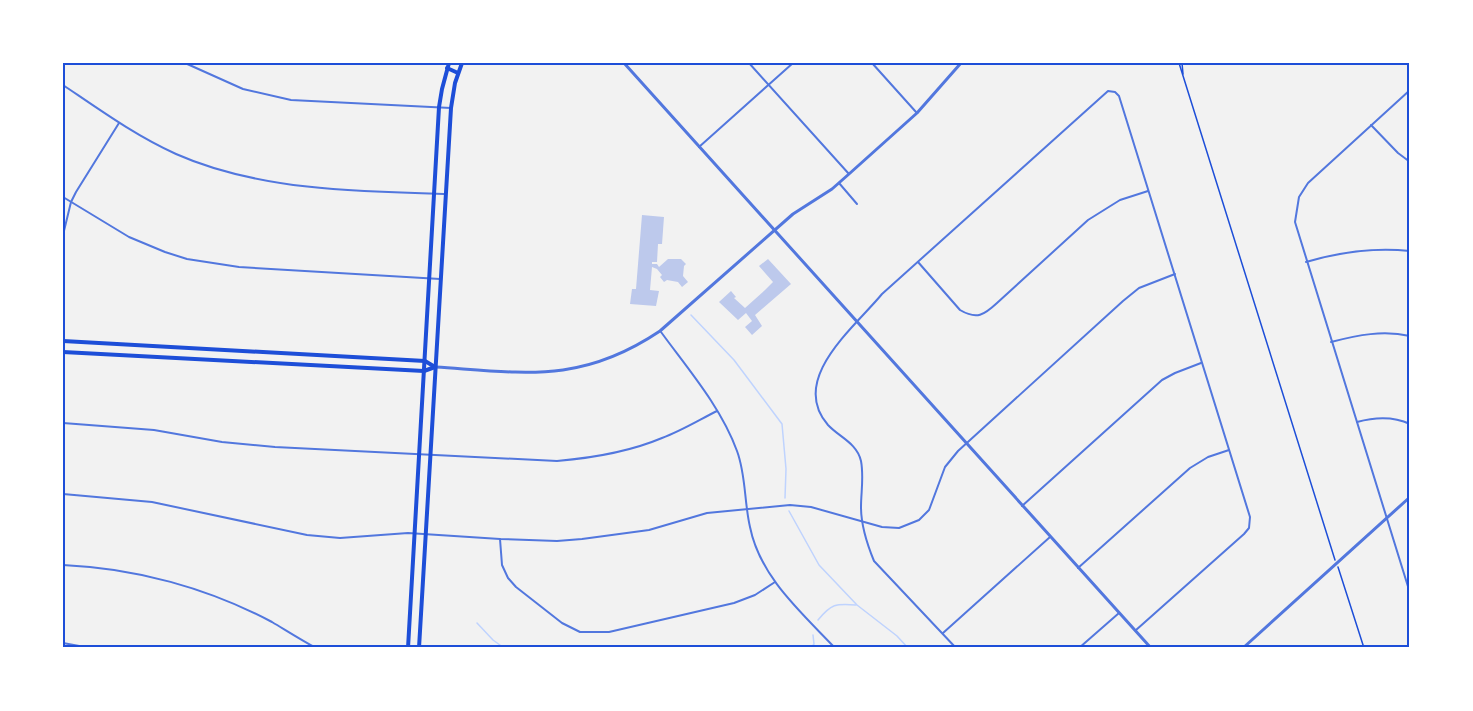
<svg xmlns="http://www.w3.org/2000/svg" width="1473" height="711" font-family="'Archivo Narrow',sans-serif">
<rect width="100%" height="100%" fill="#f2f2f2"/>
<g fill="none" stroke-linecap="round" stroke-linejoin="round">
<g stroke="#bfd3fe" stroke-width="1.5">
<path d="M691,315L734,360L782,424L786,469L785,498"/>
<path d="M789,511L819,565L857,605L897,636L908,648"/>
<path d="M818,620C831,604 836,603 856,605"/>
<path d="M477,623L493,640L504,648"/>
<path d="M811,648L814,644L813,635"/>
</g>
</g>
<g fill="#bdc9ec">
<path d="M642,215L664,217L662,244H658L657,262H652V264H657L659,267L668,259H681L686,264L684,266L683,276L688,282L682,287L678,282L667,280L664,282L660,277L662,275L657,269L652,267L650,290L659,291L656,306L630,304L632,289H636Z"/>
<path d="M768,259L791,284L755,315L762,326L752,335L745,327L752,321L746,313L738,320L719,302L731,291L736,297L734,298L745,308L765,290L773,282L759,266Z"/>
</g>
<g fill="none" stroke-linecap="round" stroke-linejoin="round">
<g stroke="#1d4ed8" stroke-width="1.5">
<path d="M1179,63L1335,560"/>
<path d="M1182,63L1183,74"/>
<path d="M1338,567L1364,648"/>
</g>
<g stroke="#5277de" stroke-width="2">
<path d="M185,63L243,89L291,100L451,108"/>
<path d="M749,63L849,174"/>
<path d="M872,63L916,112"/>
<path d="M63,85C100,110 136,136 176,154C257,190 358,192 446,194"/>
<path d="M1410,90L1308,183L1299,197L1295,222L1410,593"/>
<path d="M1371,125L1398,153L1410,162"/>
<path d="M699,147L793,63"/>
<path d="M839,183L857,204"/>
<path d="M63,197L129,237L165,252L187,259L239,267L440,279"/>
<path d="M63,235L71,202L76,192L119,123"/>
<path d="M918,262L960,310C977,320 984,315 997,303L1088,220L1120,200L1148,191"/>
<path d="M1306,262C1340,252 1374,247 1410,251"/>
<path d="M661,332C688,369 721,407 737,451C746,475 744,501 750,527C760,577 801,612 835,648"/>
<path d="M1331,342C1358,335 1383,330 1410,336"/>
<path d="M1357,422C1375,417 1393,416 1410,424"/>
<path d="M63,423L154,430L222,442L275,447L557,461C592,458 629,452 662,438C681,431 699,420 717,411"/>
<path d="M63,494L152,502L307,535L340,538L408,533L500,539L557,541L582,539L649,530L707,513L790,505L811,507L882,527L899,528L919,520L929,510L945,467L958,451L1123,301L1139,288L1175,274"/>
<path d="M1022,506L1162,380L1175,373L1201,363"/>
<path d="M500,539L502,565L508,578L516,587L562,623L580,632H609L734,603L755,595L775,582"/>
<path d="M63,565C135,568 208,588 272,622C287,631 301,640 316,648"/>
<path d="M1078,568L1190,468L1208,457L1229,450"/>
<path d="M943,633L1050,537"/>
<path d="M63,643L90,648"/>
<path d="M956,648L874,561C867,544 861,526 861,507C861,492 864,477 861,461C857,443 839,437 828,425C788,379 855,327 882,294L1108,91L1115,92L1119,96L1250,517L1249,528L1244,534L1136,630"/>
<path d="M1079,648L1119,613"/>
</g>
<g stroke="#5277de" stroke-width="3">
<path d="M624,63L1151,648"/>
<path d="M436,367C526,373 581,384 660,331L793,214L832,189L849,174L917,113L961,63"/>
<path d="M1243,648L1410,497"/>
</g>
<g stroke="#1d4ed8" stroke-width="4">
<path d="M447,68L458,73"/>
<path d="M63,341L425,361L435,367"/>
<path d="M63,352L424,371L435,367"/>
<path d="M408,648L439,107L442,89L449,63"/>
<path d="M419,648L451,108L455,83L462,63"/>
</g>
</g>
<rect width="1473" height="711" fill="none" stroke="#ffffff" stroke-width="129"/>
<rect x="64" y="64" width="1344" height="582" fill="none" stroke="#1d4ed8" stroke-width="2"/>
</svg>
